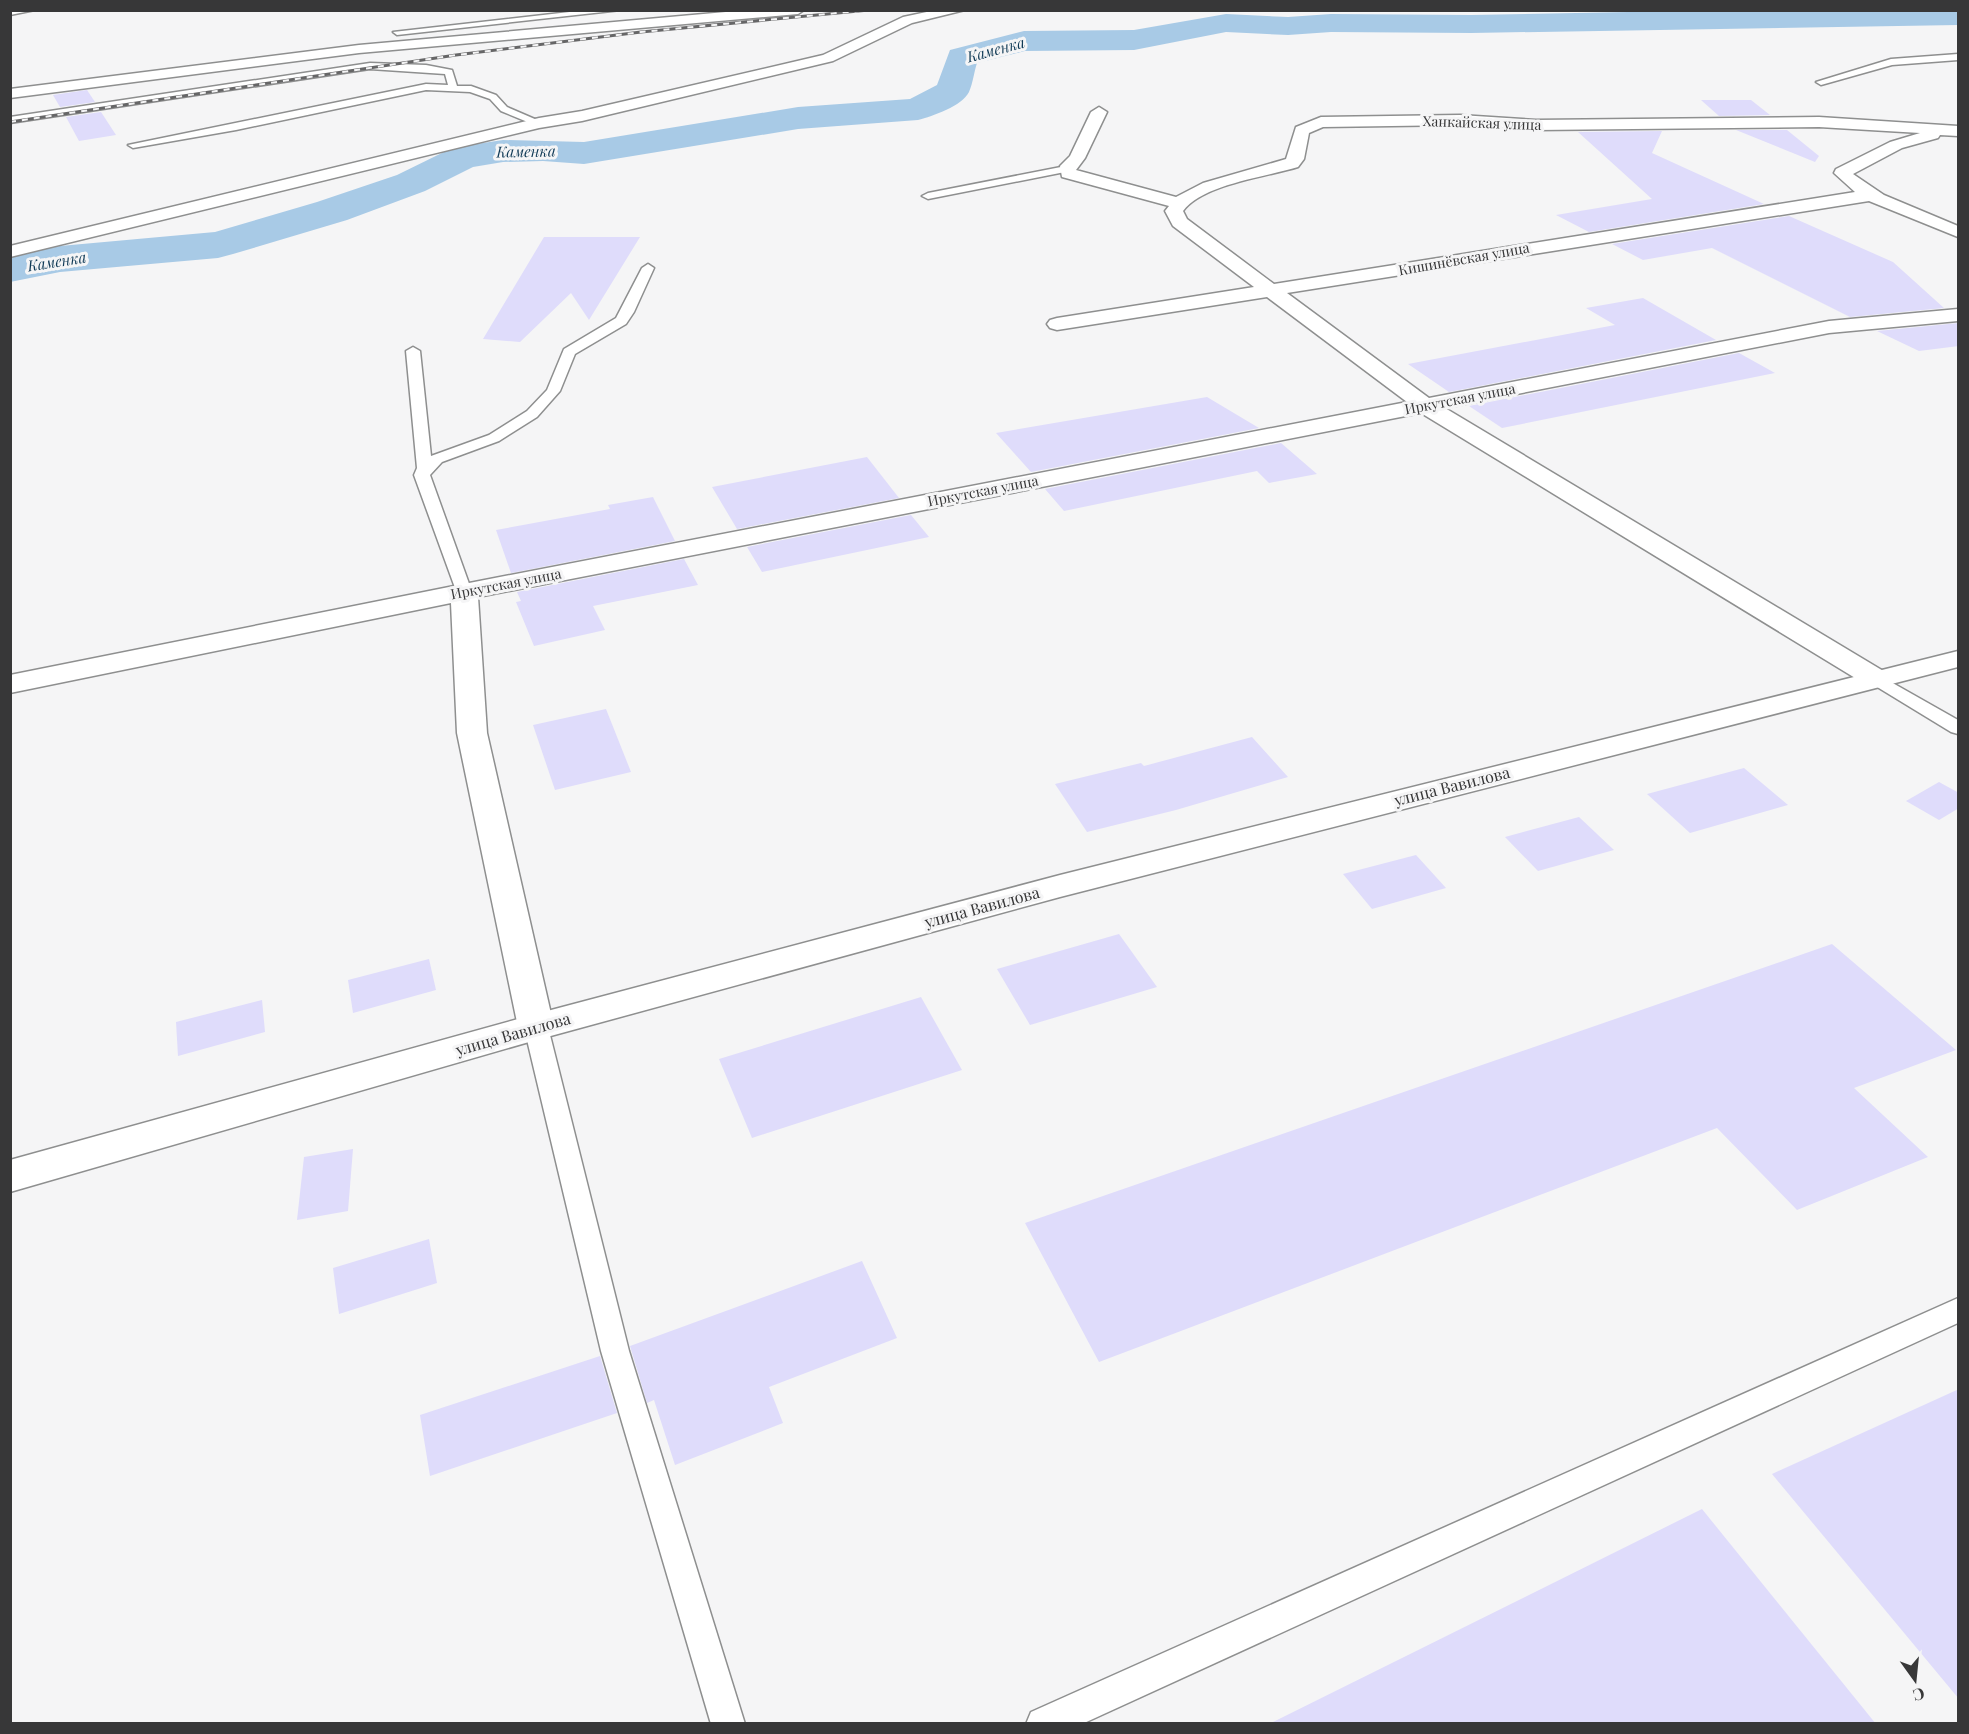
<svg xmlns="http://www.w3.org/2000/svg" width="1969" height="1734" font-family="'Playfair Display',serif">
<rect width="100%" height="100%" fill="#f5f5f6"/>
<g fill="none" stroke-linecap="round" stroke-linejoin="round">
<path fill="#a8cae6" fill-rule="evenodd" d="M1732,10H1958V25L1471,33L1331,32L1288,35L1226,32L1134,50L1025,51L977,63C974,72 973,83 969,92C962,106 933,116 918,120L798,129L584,164L543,161L503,162L473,167L425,191L347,220L233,254L218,258L60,272L10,282V256L60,246L215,232L317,202L397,175L450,149L463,146L503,140L584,142L798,107L910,99L937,85L950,50L1024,31L1134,30L1226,14L1288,17L1331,14L1471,15Z"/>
</g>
<g fill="#dfdcfb">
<path d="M87,90L95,102L60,107L53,95Z"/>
<path d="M1701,100H1751L1770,115L1719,116Z"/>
<path d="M101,112L116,135L79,141L66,117Z"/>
<path d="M1736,130H1787L1819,156L1815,162Z"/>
<path d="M1662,131L1652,153L1764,204L1589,232L1556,215L1652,199L1578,132Z"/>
<path d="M1789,216L1893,262L1944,308L1850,317L1712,248L1643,260L1612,244Z"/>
<path d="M544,237H640L589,320L571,293L520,342L483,339Z"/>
<path d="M1643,298L1716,340L1449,392L1408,364L1615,325L1586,308Z"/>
<path d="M1959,323V346L1919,351L1877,331Z"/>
<path d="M1739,353L1775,373L1502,428L1469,406Z"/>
<path d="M1207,397L1259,428L1031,472L996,433Z"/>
<path d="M1281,443L1317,474L1269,483L1257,471L1064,511L1045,489Z"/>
<path d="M867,457L899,498L737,529L712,487Z"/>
<path d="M653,497L675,541L511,573L496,530L610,509L608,505Z"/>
<path d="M911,515L929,537L762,572L747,547Z"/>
<path d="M684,559L698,585L593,606L605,630L534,646L516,602L521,601L517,592Z"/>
<path d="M606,709L631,772L555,790L533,725Z"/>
<path d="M1252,737L1288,777L1176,810L1087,832L1055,784L1141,763L1144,766Z"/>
<path d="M1744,768L1788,805L1690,833L1647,794Z"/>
<path d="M1939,782L1959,793V808L1939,820L1906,801Z"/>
<path d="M1579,817L1614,850L1538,871L1505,837Z"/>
<path d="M1416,855L1446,888L1372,909L1343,874Z"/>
<path d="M1119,934L1157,987L1030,1025L997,969Z"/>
<path d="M1832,944L1956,1050L1854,1088L1928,1157L1797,1210L1717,1128L1099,1362L1025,1223Z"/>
<path d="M429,959L436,990L353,1013L348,980Z"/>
<path d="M921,997L962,1070L752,1138L719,1059Z"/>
<path d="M262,1000L265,1032L178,1056L176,1022Z"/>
<path d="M353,1149L348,1211L297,1220L304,1157Z"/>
<path d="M429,1239L437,1283L339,1314L333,1268Z"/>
<path d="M862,1261L897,1338L769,1387L783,1423L675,1465L654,1400L647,1403L630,1346Z"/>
<path d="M600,1356L617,1413L430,1476L420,1415Z"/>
<path d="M1959,1389V1699L1772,1474Z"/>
<path d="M1702,1509L1876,1724H1269Z"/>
</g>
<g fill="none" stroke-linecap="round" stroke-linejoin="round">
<defs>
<g id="service">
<path d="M10,10H35L10,15Z"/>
<path d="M587,10H621L397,35L393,32Z"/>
<path d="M1958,54V60L1892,65L1821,85L1816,82L1891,59Z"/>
<path d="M370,63L426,65L452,70L457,86H471L496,95L507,107L544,123L535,125L501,111L490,99L470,92L426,90L236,130L133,148L128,145L426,84L448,85L445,74L370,69L10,123V117Z"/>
<path d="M1066,166L1070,167V171L928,199L922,196L928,193Z"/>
<path d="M648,264L654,268L634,312L626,324L575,354L560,391L537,417L499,441L442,462L430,475L472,592L464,597L458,596L414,475L417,468L406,351L413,347L420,351L431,456L489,435L527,411L547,390L564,349L616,318L642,268Z"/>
<path d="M1875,673L1958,720V734L1951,732L1869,682L1866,678L1869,674Z"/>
<path d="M536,1018L544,1021L548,1027L629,1351L745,1724H711L601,1351L524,1027L528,1021Z"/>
<path d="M1958,1298V1323L1082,1724H1026L1031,1712Z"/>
</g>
<g id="minor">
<path d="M748,10H804L798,14L359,53L10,98V89L359,45Z"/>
<path d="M936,10H965L912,23L833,61L582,121L539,128L10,257V246L539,118L582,111L823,55L903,17Z"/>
<path d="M1099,107L1107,112L1085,158L1076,170L1176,197L1203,183L1286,159L1296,127L1321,117L1460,115L1536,120L1819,117L1958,126V136L1940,135L1938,138L1902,148L1853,174L1884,195L1958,226V237L1869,201L1287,293L1429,398L1829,321L1958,309V321L1829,333L1445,408L1885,672L1889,678L1885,684L1875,687L1865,684L1421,413L478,597L487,733L554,1027L549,1036L536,1040L523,1036L518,1027L457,733L451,603L10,693V675L464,584L1407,402L1267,297L1057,330L1050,328L1047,324L1050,320L1057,318L1254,287L1173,226L1165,211L1169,206L1062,177L1060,166L1070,156L1091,112ZM1460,125L1536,130L1819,127L1920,133L1890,142L1836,169L1834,173L1855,192L1274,284L1187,219L1183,211C1203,184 1266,177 1298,167L1304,159L1309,133L1323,127Z"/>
</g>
<path id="tertiary" d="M1958,651V667L1060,897L536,1040L10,1192V1160L536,1014L1060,875Z"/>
</defs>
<use href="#service" stroke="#8e8f8f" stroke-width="3"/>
<use href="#minor" stroke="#8e8f8f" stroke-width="3"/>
<use href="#tertiary" stroke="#8e8f8f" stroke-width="3"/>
<use href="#service" fill="#fff" fill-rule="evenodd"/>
<use href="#minor" fill="#fff" fill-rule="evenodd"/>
<use href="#tertiary" fill="#fff" fill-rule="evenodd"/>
<defs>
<path id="rail" d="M10,122L456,55L641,32L869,10"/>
</defs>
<use href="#rail" stroke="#666667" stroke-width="3"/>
<use href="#rail" stroke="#f5f5f6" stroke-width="2" stroke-dasharray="6" stroke-linecap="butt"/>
</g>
<g text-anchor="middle" stroke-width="6" stroke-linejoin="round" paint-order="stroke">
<g font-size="14" fill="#373738" stroke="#f5f5f6">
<text transform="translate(1482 123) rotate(2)" y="5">Ханкайская улица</text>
<text transform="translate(1464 259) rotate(-10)" y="5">Кишинёвская улица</text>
<text transform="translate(1460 399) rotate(-11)" y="5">Иркутская улица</text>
<text transform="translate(983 491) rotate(-11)" y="5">Иркутская улица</text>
<text transform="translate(506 584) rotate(-11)" y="5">Иркутская улица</text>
</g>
<g font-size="15" font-style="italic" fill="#0f3955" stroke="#f5f5f6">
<text transform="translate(996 50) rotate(-15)" y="5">Каменка</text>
<text transform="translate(526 152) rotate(-1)" y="5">Каменка</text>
<text transform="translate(57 262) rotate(-9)" y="5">Каменка</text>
</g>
<g font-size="16" fill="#373738" stroke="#f5f5f6">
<text transform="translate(1452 786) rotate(-14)" y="6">улица Вавилова</text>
<text transform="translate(982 907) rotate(-15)" y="6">улица Вавилова</text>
<text transform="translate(513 1034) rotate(-16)" y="6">улица Вавилова</text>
</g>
</g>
<rect width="1969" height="1734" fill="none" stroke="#373738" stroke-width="24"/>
<g transform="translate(1915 1680) rotate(165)" stroke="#f5f5f6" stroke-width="4.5" paint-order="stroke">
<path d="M0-4.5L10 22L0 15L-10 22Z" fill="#373738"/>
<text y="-9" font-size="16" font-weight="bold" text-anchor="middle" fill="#373738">С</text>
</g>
</svg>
